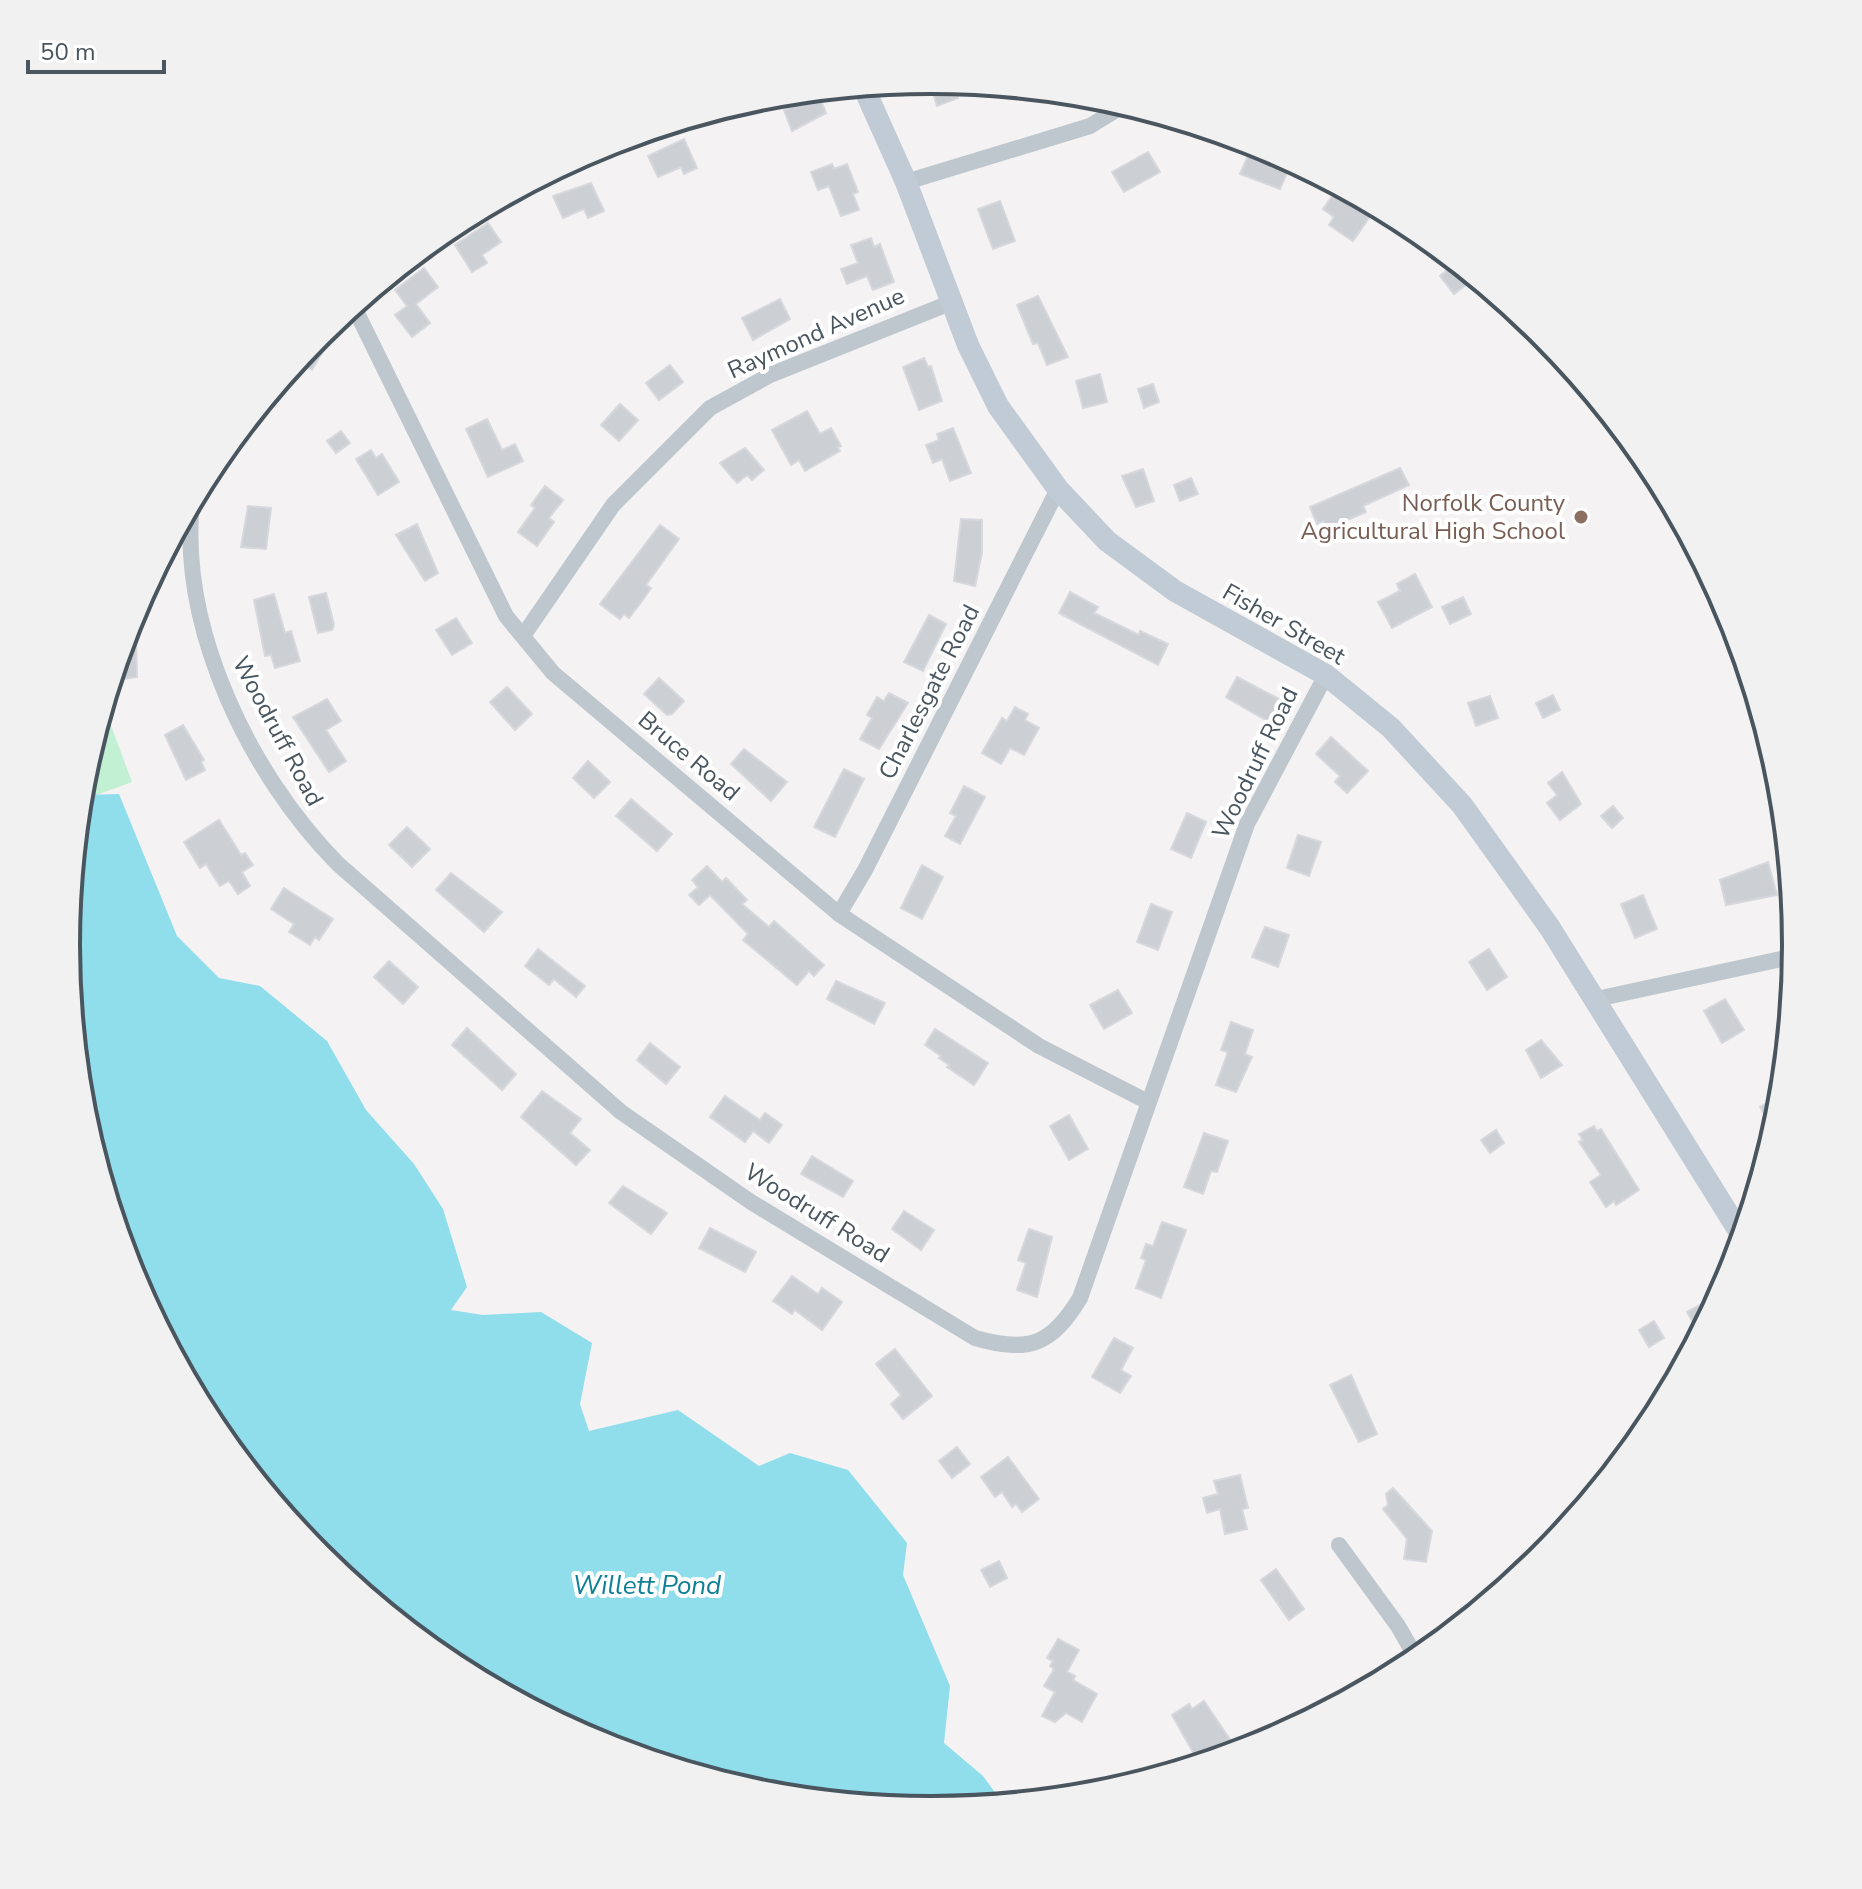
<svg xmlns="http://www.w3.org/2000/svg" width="1862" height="1889" font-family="'Nunito Sans',sans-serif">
<rect width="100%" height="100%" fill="#f4f2f2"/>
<path fill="#c2f0d2" d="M104,707L132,782L91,797L81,790Z"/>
<path fill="#90ddec" d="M119,794L177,936L219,978L260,986L327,1041L366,1110L414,1164L443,1209L467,1287L451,1310L483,1315L541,1312L592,1343L580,1404L589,1431L678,1410L759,1466L790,1453L848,1470L907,1543L903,1575L950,1686L944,1743L983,1776L1002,1802L931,1809L762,1793L600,1743L450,1663L319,1556L212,1425L132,1275L83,1113L66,944L81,795Z"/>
<g fill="#cccfd4" stroke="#d6d8dd" stroke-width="2">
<path d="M929,80L952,82L958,98L937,106Z"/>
<path d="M812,91H817L826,113L792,131L784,110L799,104L794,93Z"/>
<path d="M684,139L697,168L684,174L681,167L658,177L648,156Z"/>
<path d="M1250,151L1289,168L1280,189L1240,174Z"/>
<path d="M1148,152L1160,172L1124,192L1112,172Z"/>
<path d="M832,164L834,169L847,164L858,192L853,194L859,210L841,216L829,186L818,190L811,172Z"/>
<path d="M591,183L604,211L588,218L584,209L563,218L553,196Z"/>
<path d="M1336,191L1371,215L1353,241L1329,225L1334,217L1323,209Z"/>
<path d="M1000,201L1015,241L993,249L978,209Z"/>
<path d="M488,223L501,242L482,255L487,263L472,272L455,245Z"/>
<path d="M871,238L874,247L880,244L894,282L873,290L867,276L847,284L841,269L858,263L851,245Z"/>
<path d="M1457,262L1475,278L1454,294L1440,276Z"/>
<path d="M424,268L438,287L416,304L430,323L412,337L395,315L407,306L395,290Z"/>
<path d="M1038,296L1068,357L1047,365L1038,343L1033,344L1017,305Z"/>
<path d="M780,299L790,319L753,340L742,318Z"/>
<path d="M312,342L324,349L312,370L296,361Z"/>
<path d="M924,358L928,367L931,366L942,401L919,410L903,367Z"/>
<path d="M670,365L683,382L659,400L646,383Z"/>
<path d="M1100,374L1107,402L1083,408L1076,381Z"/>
<path d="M1153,384L1159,402L1144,408L1138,389Z"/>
<path d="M620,404L638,420L619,441L601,425Z"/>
<path d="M807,411L820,434L831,428L841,446L837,447L840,451L805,471L799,460L791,465L772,430Z"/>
<path d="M487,419L502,450L515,444L523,461L488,477L466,429Z"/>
<path d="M953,428L971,473L950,481L942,459L933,463L926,445L939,440L937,434Z"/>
<path d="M341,431L350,443L336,453L327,441Z"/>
<path d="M745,448L764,470L752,480L747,475L737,483L720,463Z"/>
<path d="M371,450L376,458L382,454L399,482L378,495L356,459Z"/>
<path d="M1400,468L1409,485L1363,506L1366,512L1327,529L1323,521L1317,524L1310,507Z"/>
<path d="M1143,469L1154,501L1136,507L1122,476Z"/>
<path d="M1191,478L1198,494L1180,501L1174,485Z"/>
<path d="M545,486L563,500L549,518L554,522L537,546L518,532L535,508L531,505Z"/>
<path d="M248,506L271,508L266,549L241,547Z"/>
<path d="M961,519L982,520V553L975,586L954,581Z"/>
<path d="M417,524L438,573L425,581L396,535Z"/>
<path d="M660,525L679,539L646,585L651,588L642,601L629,618L624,614L620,619L600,604Z"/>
<path d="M1415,574L1432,607L1392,628L1378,602L1400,591L1397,584Z"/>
<path d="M1070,592L1098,607L1094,613L1139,635L1140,631L1168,644L1158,665L1059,613Z"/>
<path d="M326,593L334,625L332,630L318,633L309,597Z"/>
<path d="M274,594L285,633L291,631L300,661L275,668L271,655L265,656L254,600Z"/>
<path d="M1463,597L1471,614L1450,624L1442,607Z"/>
<path d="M929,615L946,624L923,671L904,662Z"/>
<path d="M456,618L472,643L452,655L436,630Z"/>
<path d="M130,620L132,641L136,640L137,677L117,680L116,667Z"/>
<path d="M1237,677L1283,701L1271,723L1226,697Z"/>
<path d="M659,678L684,701L672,714L667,715L644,694Z"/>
<path d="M507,687L532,714L515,730L490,702Z"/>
<path d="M889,693L908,703L879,749L860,739L872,718L867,715L877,697L884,701Z"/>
<path d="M1553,695L1560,710L1543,718L1536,703Z"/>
<path d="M1490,696L1498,718L1476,726L1468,703Z"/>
<path d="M327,699L341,721L326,730L346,761L329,772L293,717Z"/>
<path d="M1015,707L1028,714L1025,720L1039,728L1024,755L1010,748L1001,764L982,753L1002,718L1007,721Z"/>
<path d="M183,725L204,760L201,762L205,770L186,780L165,735Z"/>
<path d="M1331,737L1368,771L1347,793L1335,782L1340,776L1316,754Z"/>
<path d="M744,749L787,782L771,801L731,764Z"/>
<path d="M588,761L610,782L594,798L573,778Z"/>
<path d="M844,769L864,779L835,837L814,827Z"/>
<path d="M1562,772L1581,804L1560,820L1547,803L1557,795L1548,783Z"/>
<path d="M964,786L985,797L960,844L945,836L956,816L950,813Z"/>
<path d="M631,799L672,834L657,851L616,816Z"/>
<path d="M1613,806L1623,818L1612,828L1601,816Z"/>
<path d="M1187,813L1206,822L1191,858L1171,849Z"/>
<path d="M219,820L241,855L245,853L253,865L242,872L250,886L238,894L229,881L220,886L206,864L200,868L184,842Z"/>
<path d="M407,827L430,849L412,867L389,845Z"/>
<path d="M1298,835L1321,842L1309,876L1287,868Z"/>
<path d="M1768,862L1777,895L1726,905L1720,880Z"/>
<path d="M922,865L943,877L922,919L901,908Z"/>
<path d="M707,866L722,882L726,878L747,900L742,904L769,927L774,921L824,965L814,976L809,971L797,985L743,940L748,934L710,895L699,905L689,895L698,887L692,880Z"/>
<path d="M451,873L502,912L484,932L436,890Z"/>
<path d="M284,888L333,919L319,940L315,937L310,945L289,932L294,924L271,909Z"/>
<path d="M1643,895L1657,929L1635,938L1621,904Z"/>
<path d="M1151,904L1172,912L1158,950L1137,942Z"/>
<path d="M1265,927L1289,935L1278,967L1252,957Z"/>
<path d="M538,949L585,986L576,997L554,979L549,985L525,966Z"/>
<path d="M1489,949L1507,977L1487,990L1469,962Z"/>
<path d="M389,961L418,987L403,1004L374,977Z"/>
<path d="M836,981L885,1003L874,1024L827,999Z"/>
<path d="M1118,990L1132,1013L1104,1029L1090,1005Z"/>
<path d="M1725,999L1744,1030L1722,1043L1704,1011Z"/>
<path d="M1231,1022L1253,1030L1245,1054L1252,1057L1236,1092L1216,1085L1228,1052L1221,1050Z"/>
<path d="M467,1028L516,1074L502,1090L452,1045Z"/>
<path d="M935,1029L988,1063L974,1085L947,1067L949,1065L939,1058L941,1056L925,1045Z"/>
<path d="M1541,1040L1562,1065L1541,1078L1526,1050Z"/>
<path d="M650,1043L680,1067L666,1084L637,1060Z"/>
<path d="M542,1091L581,1119L570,1133L590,1150L576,1165L521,1117Z"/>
<path d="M1781,1094L1779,1114L1774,1130L1760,1107Z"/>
<path d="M725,1096L760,1120L765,1113L782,1125L769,1143L753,1131L745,1142L710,1117Z"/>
<path d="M1069,1115L1088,1149L1069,1160L1050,1126Z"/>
<path d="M1594,1126L1597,1131L1601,1129L1639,1190L1616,1205L1614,1201L1606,1207L1590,1182L1601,1175L1579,1142L1583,1140L1579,1134Z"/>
<path d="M1496,1130L1504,1143L1490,1153L1481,1140Z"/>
<path d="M1204,1133L1228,1141L1217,1172L1211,1171L1203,1194L1184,1187Z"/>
<path d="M812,1156L853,1181L843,1197L801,1174Z"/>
<path d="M623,1186L667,1213L651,1234L609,1203Z"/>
<path d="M904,1211L934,1230L921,1250L892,1229Z"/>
<path d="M1162,1222L1186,1230L1161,1298L1136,1288L1146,1260L1141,1258L1146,1244L1153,1246Z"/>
<path d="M710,1228L756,1252L745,1272L699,1248Z"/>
<path d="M1029,1229L1052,1237L1037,1297L1017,1290L1026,1263L1018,1260Z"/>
<path d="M792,1276L818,1294L822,1288L842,1302L822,1330L795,1310L792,1314L773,1301Z"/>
<path d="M1705,1302L1711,1312L1699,1333L1687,1312Z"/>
<path d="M1654,1321L1664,1338L1649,1347L1639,1330Z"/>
<path d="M1114,1338L1133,1348L1121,1370L1131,1376L1120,1393L1092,1377Z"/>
<path d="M895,1349L932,1396L903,1419L891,1404L901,1395L876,1364Z"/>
<path d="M1351,1375L1377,1434L1359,1442L1330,1385Z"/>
<path d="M957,1447L970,1464L952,1478L939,1461Z"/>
<path d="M1008,1457L1039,1499L1022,1512L1016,1504L1012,1507L1002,1492L995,1497L981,1477Z"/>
<path d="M1240,1475L1248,1508L1242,1509L1247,1529L1225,1534L1220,1509L1207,1513L1203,1498L1218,1494L1214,1481Z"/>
<path d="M1393,1488L1432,1531L1426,1562L1404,1559L1407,1539L1383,1509L1388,1505L1386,1494Z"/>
<path d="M999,1561L1007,1578L990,1587L981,1570Z"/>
<path d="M1276,1569L1304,1609L1289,1620L1261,1580Z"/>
<path d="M1058,1639L1079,1650L1067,1672L1075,1676L1073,1680L1097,1694L1082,1722L1066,1713L1055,1722L1042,1716L1055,1692L1044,1686L1054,1669L1050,1666L1053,1661L1047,1658Z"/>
<path d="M1204,1701L1233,1744L1199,1763L1172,1715L1189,1704L1192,1709Z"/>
</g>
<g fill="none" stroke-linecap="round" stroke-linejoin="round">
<g stroke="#bec7ce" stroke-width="16">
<path d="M906,182L1090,126L1126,104"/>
<path d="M353,305L506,616L553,673L839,914L1039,1046L1148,1102"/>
<path d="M192,502C179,629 250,775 338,864L621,1112L751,1202L975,1338C1028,1353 1051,1346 1080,1298L1247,824L1326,675"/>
<path d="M523,636L613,505L710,408L770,375L950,303"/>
<path d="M839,914L865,870L1058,489"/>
<path d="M1592,1000L1795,956"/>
<path d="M1339,1545L1398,1626L1417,1659"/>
</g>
<path stroke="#c0cbd5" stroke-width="22" d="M863,86L906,182L968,345L998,406L1058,489L1107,541L1175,591L1326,675L1391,728L1462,805L1550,928L1742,1236"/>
</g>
<circle fill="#8d6e63" stroke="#fff" stroke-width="3" cx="1581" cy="517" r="8"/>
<g text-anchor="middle" stroke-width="8" stroke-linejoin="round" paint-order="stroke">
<g font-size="24" fill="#4a565f" stroke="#fff">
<text transform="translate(816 333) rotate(-24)" y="8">Raymond Avenue</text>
<text transform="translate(1284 624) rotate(30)" y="8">Fisher Street</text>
<text transform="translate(929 692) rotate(-63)" y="8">Charlesgate Road</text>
<text transform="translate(278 731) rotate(62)" y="8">Woodruff Road</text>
<text transform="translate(689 756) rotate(40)" y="8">Bruce Road</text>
<text transform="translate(1255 763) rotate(-64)" y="8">Woodruff Road</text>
<text transform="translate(817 1213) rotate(32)" y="8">Woodruff Road</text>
</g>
<g font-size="24" fill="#785e54" stroke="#fff" text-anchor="end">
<text x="1565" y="511">Norfolk County<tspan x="1565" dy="28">Agricultural High School</tspan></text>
</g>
<g font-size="26" font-style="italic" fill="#0e8096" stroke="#fff">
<text x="647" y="1594">Willett Pond</text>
</g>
</g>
<path d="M0 0H1862V1889H0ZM80 945a851 851 0 1 1 1702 0a851 851 0 1 1-1702 0Z" fill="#f1f1f2" fill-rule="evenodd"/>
<path fill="none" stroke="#4a565f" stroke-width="4" d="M80 945a851 851 0 1 1 1702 0a851 851 0 1 1-1702 0Z"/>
<path d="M28 60v12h136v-12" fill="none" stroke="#4a565f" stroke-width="4"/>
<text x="40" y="60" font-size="24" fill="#4a565f" stroke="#ffffff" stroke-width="6" paint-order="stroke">50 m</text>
</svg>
